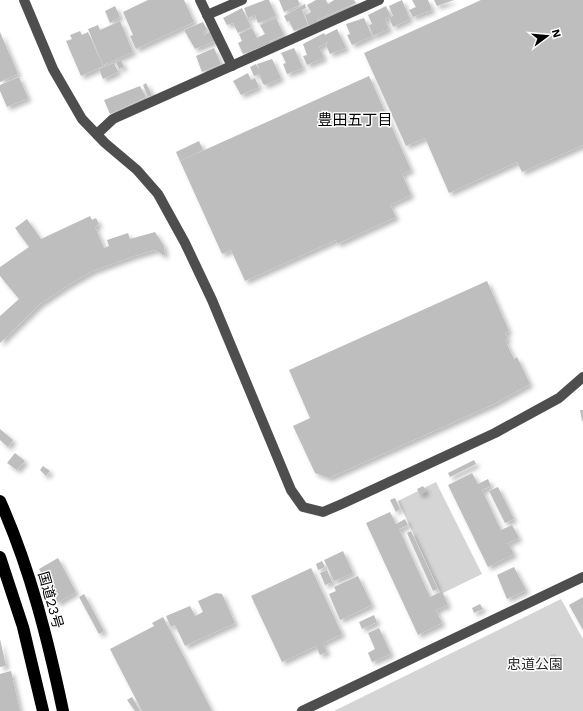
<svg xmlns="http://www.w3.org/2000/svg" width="583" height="711" font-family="'Work Sans','Noto Sans JP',sans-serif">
<defs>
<filter id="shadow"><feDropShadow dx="3.5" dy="3.5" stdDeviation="2" flood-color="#0004"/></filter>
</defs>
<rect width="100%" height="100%" fill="#fff"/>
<g fill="#d5d5d5">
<path d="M436,482L482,574L441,594L398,501Z"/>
<path d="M561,599L583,639V711H334Z"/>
</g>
<g fill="#bebebe" filter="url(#shadow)">
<path d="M148,0H184L194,22L136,49L130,36L133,35L123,12Z"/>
<path d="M265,0H269L276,16L258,23L255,15L248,18L244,8Z"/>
<path d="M279,0H298L300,5L284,12Z"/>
<path d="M316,0H326L328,4L334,0H354L356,3L317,20L318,22L309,26L305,15L311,12L307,5Z"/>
<path d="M402,0L410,19L393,27L389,17L385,19L389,29L373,36L369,25L372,24L368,15L386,6L391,17L393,16L389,6Z"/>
<path d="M412,0H428L432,10L413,17L409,10L416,7Z"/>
<path d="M434,0H454L437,6Z"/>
<path d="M481,0H583V145L522,172L517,162L449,193L425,138L406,146L364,53Z"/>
<path d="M305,4L306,8L302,10L308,25L294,31L289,21L287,22L284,16Z"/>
<path d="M115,6L120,17L110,23L105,11Z"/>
<path d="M242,8L251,27L238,33L233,23L227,25L223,18Z"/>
<path d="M276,18L284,35L270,41L271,43L243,54L238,43L242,41L239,34L252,28L257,38L265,34L260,25Z"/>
<path d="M364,18L372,36L352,45L347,35L350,34L346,24Z"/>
<path d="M120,21L133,52L103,65L88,29L98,25L100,30Z"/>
<path d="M203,22L207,30L203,32L204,35L211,31L215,41L195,49L184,30Z"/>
<path d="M337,29L346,48L330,54L326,45L328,42L319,47L324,58L307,65L303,56L307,55L303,44L324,33L325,35Z"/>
<path d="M80,31L82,35L88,32L103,66L81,76L66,41L72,39L70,35Z"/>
<path d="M0,32L18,74L0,82Z"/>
<path d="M214,48L221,64L202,72L196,56Z"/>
<path d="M294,48L303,68L287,74L283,64L286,63L281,53Z"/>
<path d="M272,59L281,78L266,85L263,84L259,74L254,76L250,67L256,64L260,71L257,64Z"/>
<path d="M121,60L124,67L119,69L116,62Z"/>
<path d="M114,63L118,72L103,79L99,69Z"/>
<path d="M248,73L251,80L255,78L259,87L241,95L233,81Z"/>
<path d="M369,76L411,170L402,174L411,195L390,205L396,217L337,244L336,240L245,281L231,250L222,254L180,161Z"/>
<path d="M19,77L28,98L7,107L0,91V85Z"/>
<path d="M146,83L152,95L148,97L143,85Z"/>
<path d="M140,86L146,97L110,114L104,100Z"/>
<path d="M199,141L203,150L180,161L176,152Z"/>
<path d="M90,216L92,220L96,218L99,224L95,227L104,248L109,246L107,240L128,233L130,239L155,232L164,246L165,256L155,250L134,256L93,271L70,284L40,304L0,343V316L19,299L0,276V267L29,247L15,228L27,219L41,239Z"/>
<path d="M487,281L509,331L505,333L508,339L505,340L514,359L517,357L530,384L494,404L329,478L315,473L293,426L310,418L289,370Z"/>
<path d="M580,410H583V420L582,421Z"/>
<path d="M0,429L13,440L8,447L0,440Z"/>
<path d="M15,453L25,461L17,470L7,463Z"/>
<path d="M474,460L476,464L450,477L448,473Z"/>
<path d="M43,466L50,471L46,476L40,470Z"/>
<path d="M472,473L478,484L488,479L491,486L482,490L501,530L512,525L519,538L508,543L514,554L488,567L448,485Z"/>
<path d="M423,486L426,491L420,495L417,489Z"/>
<path d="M498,487L514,519L505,523L489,491Z"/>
<path d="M395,498L400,509L396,512L390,500Z"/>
<path d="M390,512L396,524L405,519L408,525L399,529L430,597L442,591L448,605L436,610L442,623L418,635L366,523Z"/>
<path d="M411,531L438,589L433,591L407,533Z"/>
<path d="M343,551L353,573L334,581L324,560Z"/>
<path d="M58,558L76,592L57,603L39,569Z"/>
<path d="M322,561L325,567L318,570L316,564Z"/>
<path d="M514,567L526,590L507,599L497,575Z"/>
<path d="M311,568L342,634L323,643L327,652L320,655L316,646L282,662L251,596Z"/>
<path d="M327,570L332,582L325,585L320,573Z"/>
<path d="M358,576L372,605L340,620L329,594L336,591L334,587Z"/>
<path d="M216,593L222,594L235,623L185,646L175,625L171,627L166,616L190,606L195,616L203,612L198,601Z"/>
<path d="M84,594L104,631L99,634L79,597Z"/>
<path d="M583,597V630L569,605Z"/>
<path d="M480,604L483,609L474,613L472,608Z"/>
<path d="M374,615L377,622L362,629L359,622Z"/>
<path d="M163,617L171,632L212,711H142L110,649L154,626L152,623Z"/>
<path d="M379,628L391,654L372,662L368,653L375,649L368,633Z"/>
<path d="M0,639L6,666L0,667Z"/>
<path d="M555,654L557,659L552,660L550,655Z"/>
<path d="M11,671L20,711H0V674Z"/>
<path d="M132,697L139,709V711H135L127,700Z"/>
</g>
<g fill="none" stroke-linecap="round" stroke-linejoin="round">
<g stroke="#4e4e4e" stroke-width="10">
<path d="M24,0L53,69L82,119L105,143L137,170L158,194L185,243L212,300L291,490L303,507L323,512L344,503L495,433L559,398L583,377"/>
<path d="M200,0L232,66"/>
<path d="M207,15L242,0"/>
<path d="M97,134L113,119L379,0"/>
<path d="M302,711L583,577"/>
</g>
<g stroke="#000" stroke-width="12">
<path d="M0,501C30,568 48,640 63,711"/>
<path d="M0,557L23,627L43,711"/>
</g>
</g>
<g text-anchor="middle" stroke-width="3" stroke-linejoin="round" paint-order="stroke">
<g font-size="14" fill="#000" stroke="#fff">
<text transform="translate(51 600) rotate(74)" y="5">国道23号</text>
</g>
<g font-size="14" fill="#2c2c2c" stroke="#fff">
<text x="535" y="669">忠道公園</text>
</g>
<g font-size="15" fill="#000" stroke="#fff">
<text x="355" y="125">豊田五丁目</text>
</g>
</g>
<g transform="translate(547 36) rotate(74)" stroke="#ffffff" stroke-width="3" paint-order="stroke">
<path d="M0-3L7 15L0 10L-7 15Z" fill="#000000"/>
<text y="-6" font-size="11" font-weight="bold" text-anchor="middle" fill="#000000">N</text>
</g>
</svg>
